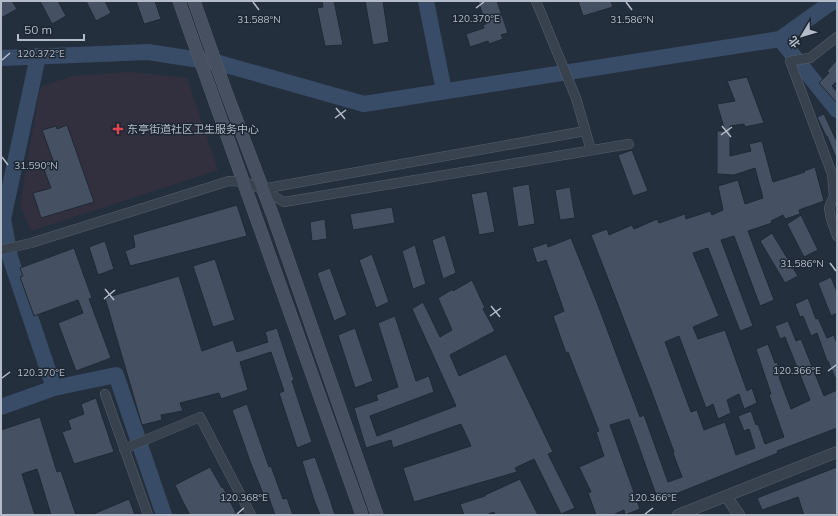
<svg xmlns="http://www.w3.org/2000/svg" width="838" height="516" font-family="Mulish,'Noto Sans SC',sans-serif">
<rect width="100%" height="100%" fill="#242f3e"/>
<path fill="#32303f" d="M129,72L187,78L218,170L31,231L20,205L40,87L72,76Z"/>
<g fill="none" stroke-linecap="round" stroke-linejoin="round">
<g stroke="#394c67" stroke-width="16">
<path d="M426,1L444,91"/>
<path d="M780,39L837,110"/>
<path d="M1,58L148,52L219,63L364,104L780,39L829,4L836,1"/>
<path d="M54,388L116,375L164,515"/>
<path d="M1,407L54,388L10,257L3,219L38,56"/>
</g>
</g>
<g fill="#455162" stroke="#1f2835">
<path d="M1,1H12L17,9L1,18Z"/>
<path d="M40,1H58L66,16L52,24Z"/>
<path d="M86,1H105L111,13L96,21Z"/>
<path d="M136,1H155L161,19L144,24Z"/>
<path d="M322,1H334L343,45L325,46L317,8L323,7Z"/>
<path d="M365,1H383L389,42L373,45Z"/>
<path d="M478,1H497L508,33L501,35L503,39L489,44L488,41L470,47L466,34L484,28L483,25L486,24Z"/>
<path d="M578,1H611L613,7L583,16Z"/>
<path d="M837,60V81L832,86L837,92V103L819,83L829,73L827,71Z"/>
<path d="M747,77L764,123L745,127L744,124L730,126V156L751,151L749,144L762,141L773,182L805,172L804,171L815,167L824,201L799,210L800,214L785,219L783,215L771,221L772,223L748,231L774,300L760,306L734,236L721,240L753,326L740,331L708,248L693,253L719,316L693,327L698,339L725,330L747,391L752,388L757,403L744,409L739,394L727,400L731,413L718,419L713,404L706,408L679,336L665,342L691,412L697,410L704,430L725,422L736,455L755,448L749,429L744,431L738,416L751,411L756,425L758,424L765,444L784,437L769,395L771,394L756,349L768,344L775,363L777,362L782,375L779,377L791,409L810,400L785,337L780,339L775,326L788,321L796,341L801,339L824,396L837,390V428L777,451L778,453L678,493V495L659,503L629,419L610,425L640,509L625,515L624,510L613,515H596L588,493L591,492L579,467L604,456L596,432L599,431L568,352L566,353L553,316L564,311L546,260L537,263L532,248L547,243L548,247L571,238L596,300L640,417L644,415L668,482L682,477L673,453L674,452L651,390L591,235L607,229L609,235L632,225L634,229L657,219L659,223L685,214L686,219L710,211L712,215L723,210L718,186L738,180L745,204L763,198L755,168L734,175L717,174V131H725L717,104L735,101L727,81Z"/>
<path d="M824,114L837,142V160L827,136H826L817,117Z"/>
<path d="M67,125L94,202L41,218L33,193L51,188L43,167L54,163L42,130L56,126L57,129Z"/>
<path d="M632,150L648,191L633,196L618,155Z"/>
<path d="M529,184L535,224L518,227L512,187Z"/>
<path d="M570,187L575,218L560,220L555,190Z"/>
<path d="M487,191L495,232L479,235L471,194Z"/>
<path d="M237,205L247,236L130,266L125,251L135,247L133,235Z"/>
<path d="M392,207L395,223L353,230L350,214Z"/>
<path d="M801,215L818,250L804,257L787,224Z"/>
<path d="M325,219L327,239L312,241L310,222Z"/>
<path d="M772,233L798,276L785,283L760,241Z"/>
<path d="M445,235L456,273L443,279L432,240Z"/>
<path d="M105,241L114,269L98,275L89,247Z"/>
<path d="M415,245L426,284L413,289L402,251Z"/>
<path d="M74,248L92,298L89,299L111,358L76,371L58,323L83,313L78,300L34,316L20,277L23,276L20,268Z"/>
<path d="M372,254L389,302L376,308L359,260Z"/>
<path d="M215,259L235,320L213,327L193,266Z"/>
<path d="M330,268L347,315L334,321L317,273Z"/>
<path d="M179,276L202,351L233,340L237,352L268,342L265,332L277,328L294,380L292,381L312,442L297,448L279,393L284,391L271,352L240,362L248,390L221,399L219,393L180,403L183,411L161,415L162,420L142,425L105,298Z"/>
<path d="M831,277L837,292V313L831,316L818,283Z"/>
<path d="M472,280L485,308L483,309L495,331L450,355L459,376L506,354L553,452L548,454L575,508L561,514L534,459L515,468L517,472L414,502L403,468L471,446L461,424L393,448L391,440L366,448L354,408L378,400L376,395L398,387L378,323L395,316L416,381L429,376L434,392L370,416L377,436L456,406L412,309L423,302L440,337L452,330L438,298L453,289V291Z"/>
<path d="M808,298L816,319L818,318L827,338L834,335L837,344V382L828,361H827L817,333L811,336L803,316L800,317L795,304Z"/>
<path d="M355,328L373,381L355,388L338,335Z"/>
<path d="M96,398L114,452L74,464L62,432L71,429L68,420L84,414L81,404Z"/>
<path d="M247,404L269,467L271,466L283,499L287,498L293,515H275L268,495L264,496L251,464L232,410Z"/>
<path d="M40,417L57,472L61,471L76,515H51L37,469L22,474L35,515H1V430Z"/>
<path d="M315,457L330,499L335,515H320L314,500L302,461Z"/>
<path d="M210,467L222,488L223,487L237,515H190L183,502L175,485Z"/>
<path d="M837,467V515H804L798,497L762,510L757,498Z"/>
<path d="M520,479L538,515H495L494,512L486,515H464L460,504L485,496V495Z"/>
<path d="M129,499L135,515H91Z"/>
</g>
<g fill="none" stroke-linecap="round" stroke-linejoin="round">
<defs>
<g id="minor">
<path d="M536,1L576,98L591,150"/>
<path d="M837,37L810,58L790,61L832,174L834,196L829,208L831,219L837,236"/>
<path d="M262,189L585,131"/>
<path d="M1,250L31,243L229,181C252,181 265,191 284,202L629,144"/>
<path d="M105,394L148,515"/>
<path d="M124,449L200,417L251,515"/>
</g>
<g id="tertiary">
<path d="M726,496L739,515"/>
<path d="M678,515L837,452"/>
</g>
<g id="secondary">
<path d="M179,1L362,515"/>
<path d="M194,1L225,89L273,216L377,515"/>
</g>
</defs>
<use href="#minor" stroke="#565f6c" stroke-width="10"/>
<use href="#tertiary" stroke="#565f6c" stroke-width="12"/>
<use href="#secondary" stroke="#565f6c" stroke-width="13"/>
<use href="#minor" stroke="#38414e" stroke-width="9"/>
<use href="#tertiary" stroke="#38414e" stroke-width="11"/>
<use href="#secondary" stroke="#465061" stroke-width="12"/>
</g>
<path fill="none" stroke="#b4bcc9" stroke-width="1.5" d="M253,2L259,10M626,2L632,10M476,8L484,2M2,60L10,53M336,108L345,119M335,118L346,110M722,126L731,137M721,135L732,127M2,157L8,165M830,263L836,271M105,289L114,300M104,299L115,290M491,306L500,317M490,316L501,308M828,371L836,365M2,378L10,372M237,514L244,508M645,514L653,508"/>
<path fill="#e0444e" stroke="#1d2633" stroke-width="1.5" d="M116 123h4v4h4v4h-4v4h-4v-4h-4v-4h4z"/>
<g text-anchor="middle" stroke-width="3" stroke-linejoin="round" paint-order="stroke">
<g font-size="11" fill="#b4bcc9" stroke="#1d2633" text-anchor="start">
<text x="127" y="133">东亭街道社区卫生服务中心</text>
</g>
</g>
<g font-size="10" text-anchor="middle" fill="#b4bcc9" stroke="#1d2633" stroke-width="3" stroke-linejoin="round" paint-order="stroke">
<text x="476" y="22">120.370°E</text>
<text x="259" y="23">31.588°N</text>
<text x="632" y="23">31.586°N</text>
<text x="41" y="57">120.372°E</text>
<text x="36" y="169">31.590°N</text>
<text x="802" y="267">31.586°N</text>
<text x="797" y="374">120.366°E</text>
<text x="41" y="376">120.370°E</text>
<text x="244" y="501">120.368°E</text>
<text x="653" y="501">120.366°E</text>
</g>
<rect width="838" height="516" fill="none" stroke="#b4bcc9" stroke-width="4"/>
<g transform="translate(802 36) rotate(232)" stroke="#1d2633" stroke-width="3" paint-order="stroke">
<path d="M0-3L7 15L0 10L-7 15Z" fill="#b4bcc9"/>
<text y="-6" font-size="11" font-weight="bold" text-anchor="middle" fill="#b4bcc9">北</text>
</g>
<path d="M18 34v6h66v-6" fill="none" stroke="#b4bcc9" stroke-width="2"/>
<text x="24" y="34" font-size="12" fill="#b4bcc9" stroke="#1d2633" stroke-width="3" paint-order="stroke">50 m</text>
</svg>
